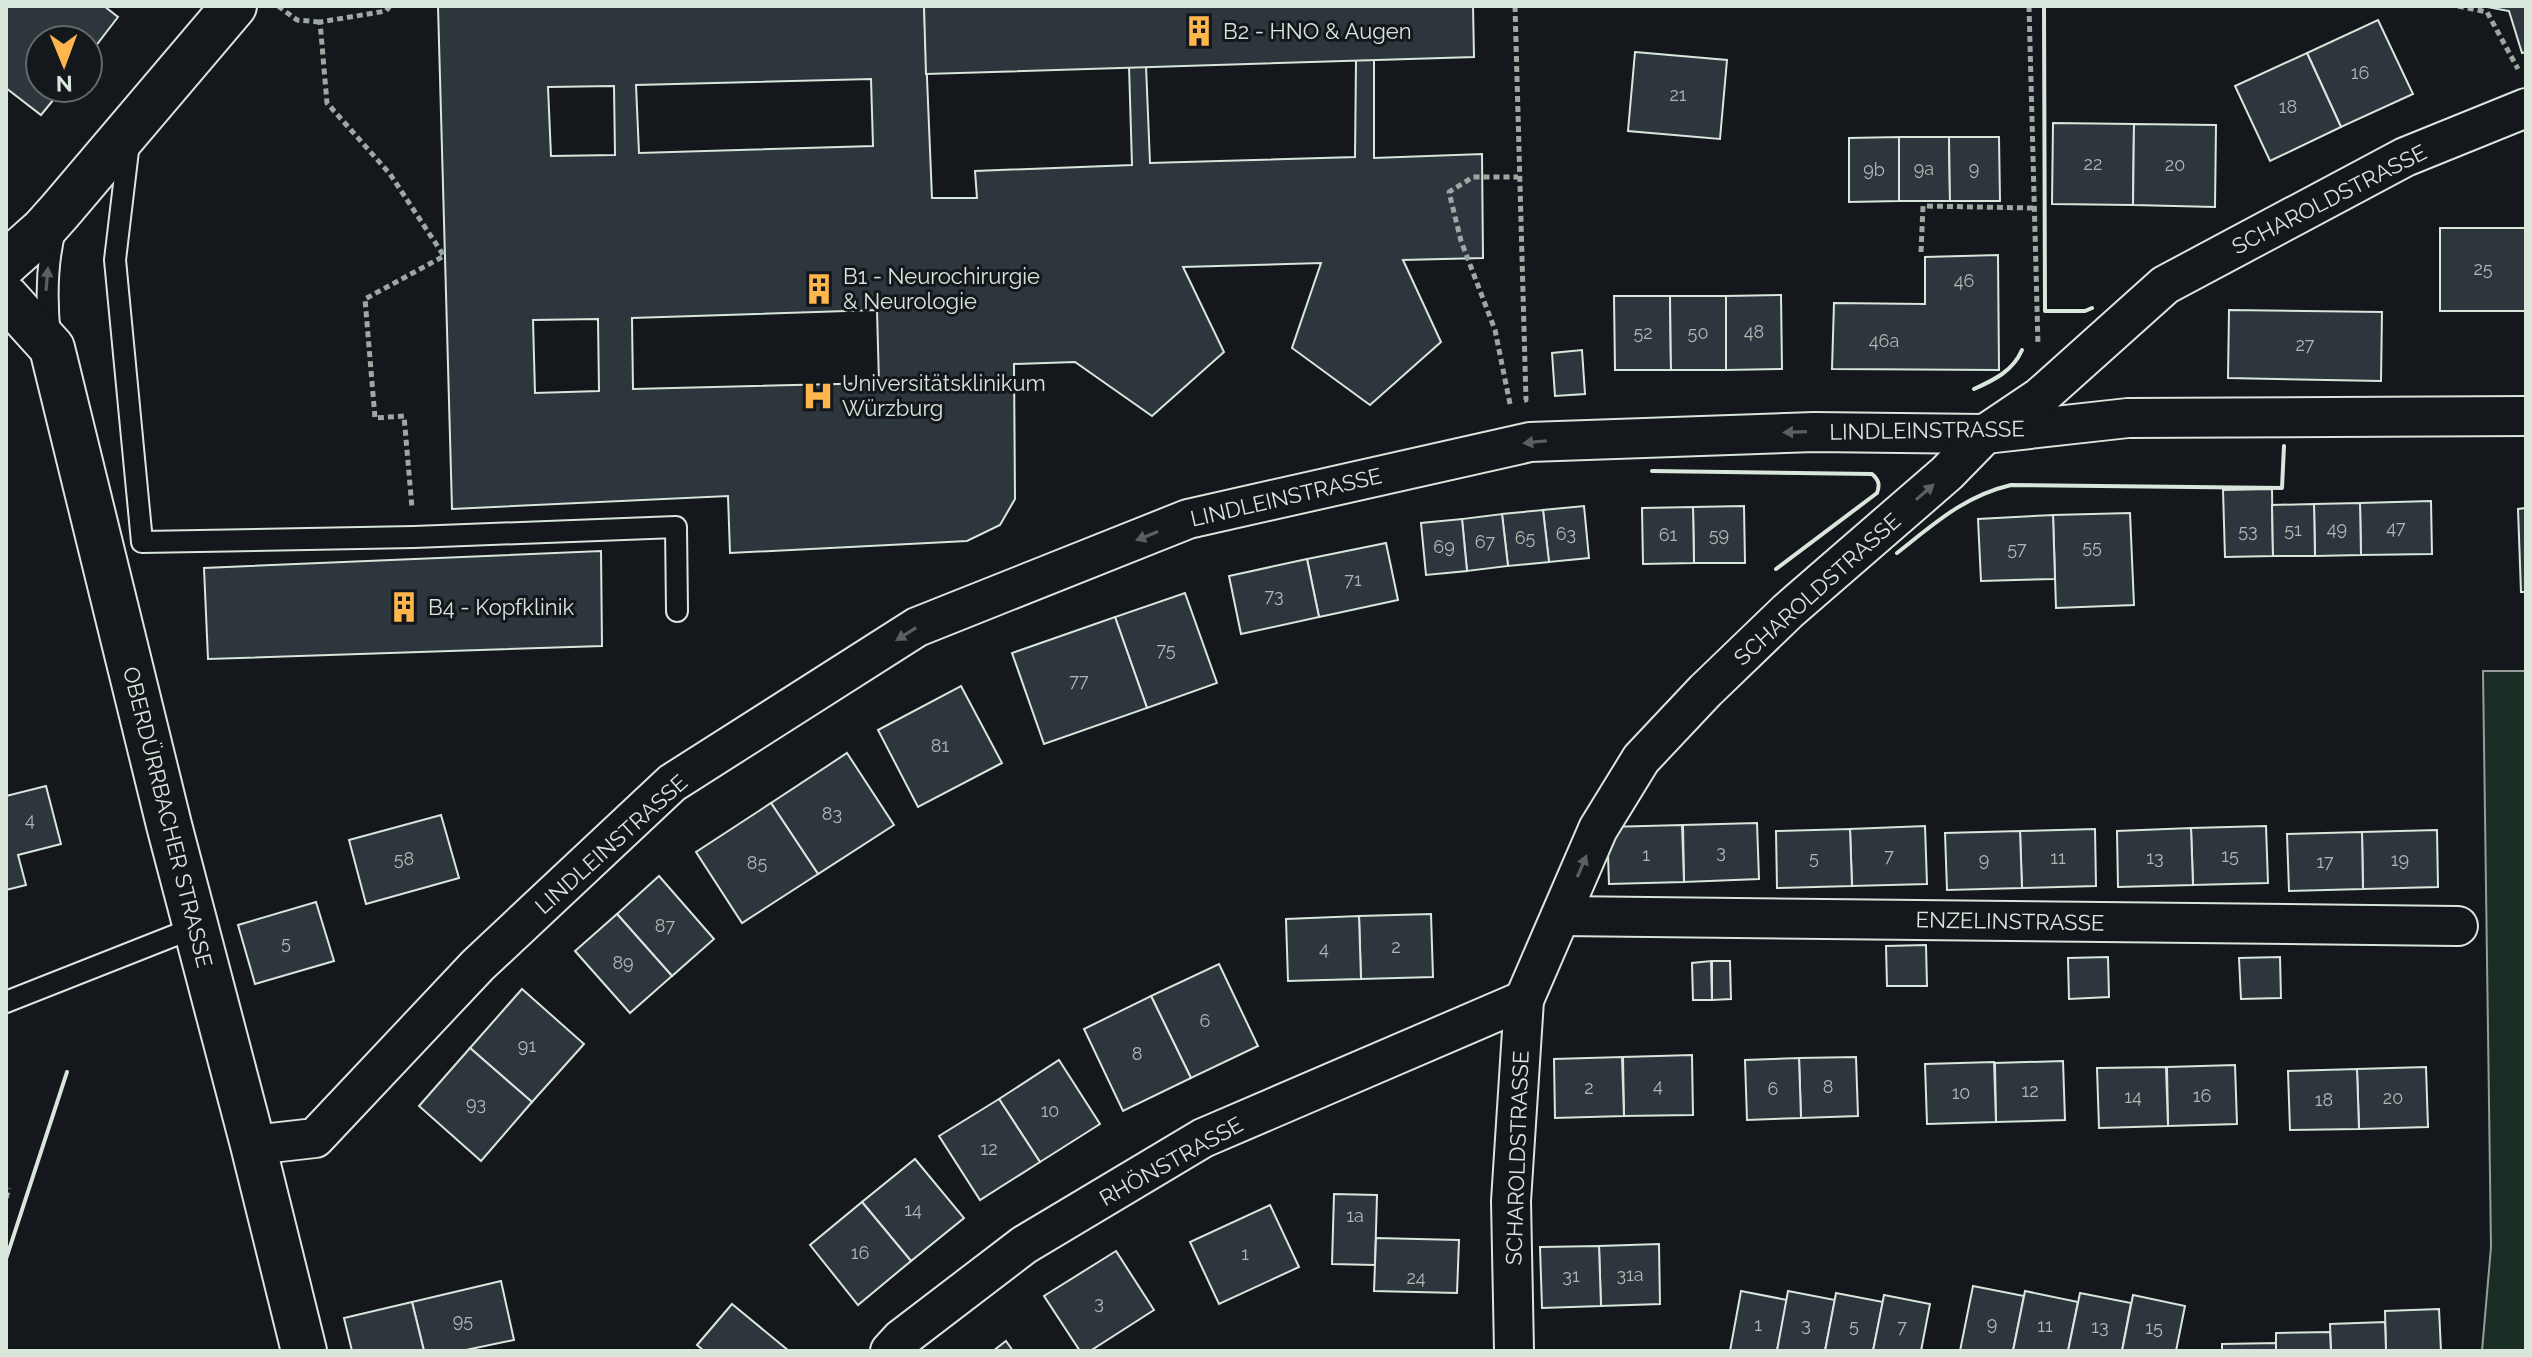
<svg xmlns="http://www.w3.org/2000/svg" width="2532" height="1357" font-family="Raleway,sans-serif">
<rect width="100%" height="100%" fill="#14181c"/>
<path fill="#1a2d24" stroke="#939e99" stroke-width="2" d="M2483,671H2526V1351H2482L2491,1247Z"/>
<g fill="#2c363c" stroke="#d8e6dc" stroke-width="2" fill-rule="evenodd">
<path d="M6,6H104L118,17L88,56V40H40V88H63L41,115L6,88Z"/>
<path d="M438,6H924L932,198H977L975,171L1132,165L1129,66H1146L1150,163L1355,157L1356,60L1374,59V158L1482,154L1483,258L1403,260L1441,342L1370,405L1292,348L1321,263L1183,267L1224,352L1152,416L1075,362L1014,364L1015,499L1000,525L967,541L730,553L728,496L452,509ZM871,79L873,146L639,153L636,85ZM614,86L615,155L551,156L548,87ZM877,310L879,383L633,389L632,318ZM598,319L599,391L535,393L533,320Z"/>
<path d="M924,6H1473L1474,57L926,74Z"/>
<path d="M2482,6H2526V52L2522,53L2509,11Z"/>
<path d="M2378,20L2413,94L2341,127L2307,53Z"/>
<path d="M1635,52L1727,60L1720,139L1628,131Z"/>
<path d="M2307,53L2341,127L2270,161L2235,86Z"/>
<path d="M2053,123L2134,124L2133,205L2052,204Z"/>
<path d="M2134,124L2216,125L2215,207L2133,205Z"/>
<path d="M1899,137V201L1849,202V138Z"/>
<path d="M1899,137H1949L1950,201H1899Z"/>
<path d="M1949,137H1999L2000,201H1950Z"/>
<rect x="2440" y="228" width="86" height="83"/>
<path d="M1998,255L1999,370L1832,369L1834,303L1925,304V257Z"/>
<path d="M1781,295L1782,369L1726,370V296Z"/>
<path d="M1614,296H1670L1671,370H1615Z"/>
<path d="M1670,296H1726V370H1671Z"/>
<path d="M2229,310L2382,312L2381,381L2228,378Z"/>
<path d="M1582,350L1585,394L1555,396L1552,353Z"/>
<path d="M2272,489L2273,556L2225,557L2223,490Z"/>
<path d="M2431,501L2432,554L2361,555L2360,503Z"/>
<path d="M2360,503L2361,555L2315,556L2314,504Z"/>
<path d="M2314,504L2315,556H2273L2272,505Z"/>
<path d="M1584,506L1589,558L1549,562L1543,510Z"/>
<path d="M1744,506L1745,563H1694L1693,507Z"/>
<path d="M1693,507L1694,563L1643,564L1642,508Z"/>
<path d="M2526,508V592H2521L2518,509Z"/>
<path d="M1543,510L1549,562L1508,566L1502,514Z"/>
<path d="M2130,513L2134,605L2056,608L2053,515Z"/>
<path d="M1502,514L1508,566L1467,571L1462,519Z"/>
<path d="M2053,515L2055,579L1981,581L1978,519Z"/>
<path d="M1462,519L1467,571L1426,575L1421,523Z"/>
<path d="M1386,543L1398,600L1319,617L1307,559Z"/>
<path d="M601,551L602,646L208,659L204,568Z"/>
<path d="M1307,559L1319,617L1241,634L1229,576Z"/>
<path d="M1185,593L1217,683L1147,708L1115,617Z"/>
<path d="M1115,617L1147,708L1044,744L1012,653Z"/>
<path d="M961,686L1002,763L918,807L878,730Z"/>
<path d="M847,753L894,825L818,874L771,803Z"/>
<path d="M46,786L61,844L18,855L26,885L6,890V796Z"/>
<path d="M771,803L818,874L742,923L696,852Z"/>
<path d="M441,815L459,878L366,904L349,840Z"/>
<path d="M1757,823L1759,879L1684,882L1683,825Z"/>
<path d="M1682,825L1684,882L1609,884L1607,827Z"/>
<path d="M1925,826L1927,884L1852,886L1850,829Z"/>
<path d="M2266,826L2268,883L2193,885L2191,828Z"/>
<path d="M2191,828L2193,885L2118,887L2117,831Z"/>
<path d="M1850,829L1852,886L1777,888L1776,831Z"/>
<path d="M2095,829L2096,886L2022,888L2020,831Z"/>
<path d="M2437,830L2438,887L2363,889L2362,832Z"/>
<path d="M2020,831L2022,888L1947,890L1945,833Z"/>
<path d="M2362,832L2363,889L2289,891L2287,834Z"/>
<path d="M659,876L714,939L672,976L617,914Z"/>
<path d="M316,902L334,961L255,984L238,925Z"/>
<path d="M617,914L672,976L630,1013L575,951Z"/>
<path d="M1431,914L1433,977L1361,979L1359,916Z"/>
<path d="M1359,916L1361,979L1288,981L1286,919Z"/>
<path d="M1926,945L1927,986H1887L1886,946Z"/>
<path d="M2108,957L2109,997L2069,999L2068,958Z"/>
<path d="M2280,957L2281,998L2241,999L2239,958Z"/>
<path d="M1711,961L1712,1000H1693L1692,963Z"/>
<path d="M1712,961H1730L1731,999L1712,1000Z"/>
<path d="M1219,964L1258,1046L1191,1078L1151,996Z"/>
<path d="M522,989L584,1044L532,1102L470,1048Z"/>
<path d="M1151,996L1191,1078L1123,1111L1084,1029Z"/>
<path d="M470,1048L532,1102L481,1161L419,1106Z"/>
<path d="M1692,1055L1693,1115L1624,1116L1623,1057Z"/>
<path d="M1622,1057L1624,1116L1555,1118L1554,1059Z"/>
<path d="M1856,1057L1858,1116L1801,1118L1799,1058Z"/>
<path d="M1799,1058L1801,1118L1747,1120L1745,1060Z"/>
<path d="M1059,1060L1100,1124L1040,1162L999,1099Z"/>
<path d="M2063,1061L2065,1120L1996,1122L1995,1063Z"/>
<path d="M1994,1062L1996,1122L1927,1124L1925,1064Z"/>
<path d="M2235,1065L2237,1124L2168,1126L2167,1067Z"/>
<path d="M2166,1067L2168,1126L2099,1128L2097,1068Z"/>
<path d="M2426,1067L2428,1127L2359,1129L2357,1069Z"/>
<path d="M2357,1069L2359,1129L2290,1130L2288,1071Z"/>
<path d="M999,1099L1040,1162L980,1200L939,1136Z"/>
<path d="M915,1159L964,1218L911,1261L862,1202Z"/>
<path d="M1334,1194L1377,1195L1375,1265L1332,1264Z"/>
<path d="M862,1202L911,1261L858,1305L810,1245Z"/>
<path d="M1270,1205L1299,1267L1219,1304L1190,1242Z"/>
<path d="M1376,1238L1459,1240L1457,1293L1374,1291Z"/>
<path d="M1659,1244L1660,1304L1601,1306L1599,1246Z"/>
<path d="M1599,1246L1601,1306L1542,1308L1540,1247Z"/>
<path d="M1116,1251L1154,1310L1090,1351H1080L1044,1296Z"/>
<path d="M501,1281L514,1340L461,1351H424L412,1302Z"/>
<path d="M1973,1286L2024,1296L2013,1351H1960Z"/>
<path d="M1741,1291L1787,1300L1777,1351H1730Z"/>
<path d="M1788,1291L1835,1300L1825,1351H1777Z"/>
<path d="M2025,1291L2078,1302L2068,1351H2013Z"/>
<path d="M1836,1293L1883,1302L1873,1351H1825Z"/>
<path d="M2080,1293L2131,1303L2122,1351H2068Z"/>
<path d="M1884,1295L1930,1304L1921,1351H1873Z"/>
<path d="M2133,1295L2185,1306L2176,1351H2122Z"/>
<path d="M412,1302L424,1351H352L344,1318Z"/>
<path d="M732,1304L789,1351H704L697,1345Z"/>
<path d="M2439,1309L2441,1351H2386L2385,1311Z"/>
<path d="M2385,1322L2386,1351H2331L2330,1324Z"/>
<path d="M2330,1332L2331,1351H2276V1333Z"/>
<path d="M1006,1341L1013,1351H993Z"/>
<path d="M2276,1343V1351H2222V1344Z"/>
</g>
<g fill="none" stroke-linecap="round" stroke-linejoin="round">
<defs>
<g id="service">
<path d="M129,142L115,260L142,542L414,537L676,527L677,611"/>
<path d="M50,337C46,300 46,266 55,230"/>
<path d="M6,1002L196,927"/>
</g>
<g id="minor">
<path d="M1561,916L2458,926"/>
<path d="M253,1145L315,1138L478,965L672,783L917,627L1188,519L1530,442L1814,432L1985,434L2128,418L2526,416"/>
<path d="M890,1351L901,1339L1024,1245L1203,1138L1524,1000"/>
<path d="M1514,1351L1511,1201L1524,1000L1598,829L1641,759L1705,691L1788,611L1947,473L1985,434L2040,397L2165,285L2405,157L2526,108"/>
</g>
<g id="tertiary">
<path d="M6,263L43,230L60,211L234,6"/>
<path d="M6,297L52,348L169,825L253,1145L304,1351"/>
</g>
</defs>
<use href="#service" stroke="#d8e6dc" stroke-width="24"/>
<use href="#minor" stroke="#d8e6dc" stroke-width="42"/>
<use href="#tertiary" stroke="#d8e6dc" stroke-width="48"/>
<g stroke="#9da8a2" stroke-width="5" stroke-dasharray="6 4" stroke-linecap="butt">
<path d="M278,6L297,20L320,22"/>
<path d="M390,6L386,11L320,22L327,103L390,174L444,256L365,299L375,418L404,416L412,508"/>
<path d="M1515,6L1526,400H1522"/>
<path d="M2029,6L2038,345"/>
<path d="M2458,6L2487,12L2518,69"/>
<path d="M1921,252L1923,206L2033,208"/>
<path d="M1510,404L1495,330L1461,241L1449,192L1473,177H1518"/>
<path d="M6,1198L9,1188"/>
</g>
<use href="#service" stroke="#14181c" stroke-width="20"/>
<use href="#minor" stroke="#14181c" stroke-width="38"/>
<use href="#tertiary" stroke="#14181c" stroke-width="44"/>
<g stroke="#d8e6dc" stroke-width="4">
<path d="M2044,6L2045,311H2085L2092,308"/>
<path d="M1974,389C1994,380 2013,371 2022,350"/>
<path d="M1652,471L1872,474C1879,480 1880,485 1877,493L1776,569"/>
<path d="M1897,553C1934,524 1964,496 2011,485L2282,488L2284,446"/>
<path d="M6,1259L67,1072"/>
</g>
</g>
<defs><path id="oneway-solid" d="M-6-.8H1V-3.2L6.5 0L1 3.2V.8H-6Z" transform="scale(2)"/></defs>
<g fill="#59605f">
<use href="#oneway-solid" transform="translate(47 279) rotate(-85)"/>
<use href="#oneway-solid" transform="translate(1795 432) rotate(178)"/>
<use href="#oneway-solid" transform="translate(1535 442) rotate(174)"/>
<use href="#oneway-solid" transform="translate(1925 492) rotate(-41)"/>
<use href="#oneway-solid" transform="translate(1147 536) rotate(158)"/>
<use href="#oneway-solid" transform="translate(906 634) rotate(148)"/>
<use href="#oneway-solid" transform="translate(1582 866) rotate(-67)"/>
</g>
<defs>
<symbol id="building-bare" viewBox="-9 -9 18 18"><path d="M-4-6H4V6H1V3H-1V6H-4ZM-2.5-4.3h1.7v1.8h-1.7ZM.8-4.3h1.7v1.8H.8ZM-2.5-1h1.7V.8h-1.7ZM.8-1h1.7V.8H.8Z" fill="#ffb74d" stroke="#14181c" stroke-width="2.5" paint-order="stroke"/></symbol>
<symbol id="hospital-bare" viewBox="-9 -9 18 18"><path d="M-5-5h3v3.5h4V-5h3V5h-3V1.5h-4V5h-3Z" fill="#ffb74d" stroke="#14181c" stroke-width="2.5" paint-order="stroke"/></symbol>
</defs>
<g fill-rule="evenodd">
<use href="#building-bare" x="1177" y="9" width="44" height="44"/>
<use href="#building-bare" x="797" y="267" width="44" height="44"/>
<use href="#hospital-bare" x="796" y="374" width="44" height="44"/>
<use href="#building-bare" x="382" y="585" width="44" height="44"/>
</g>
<g text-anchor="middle" stroke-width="6" stroke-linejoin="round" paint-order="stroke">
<g font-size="18" fill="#adbab4">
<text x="2360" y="79">16</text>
<text x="1678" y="101">21</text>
<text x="2288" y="113">18</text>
<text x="2093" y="170">22</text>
<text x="2175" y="171">20</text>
<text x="1924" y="175">9a</text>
<text x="1974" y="175">9</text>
<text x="1874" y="176">9b</text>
<text x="2483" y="275">25</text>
<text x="1964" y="287">46</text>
<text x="1754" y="338">48</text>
<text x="1643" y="339">52</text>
<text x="1698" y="339">50</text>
<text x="1884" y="347">46a</text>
<text x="2305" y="351">27</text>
<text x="2396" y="534">47</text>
<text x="2337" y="535">49</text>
<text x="2293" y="536">51</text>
<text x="2248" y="537">53</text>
<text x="1566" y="540">63</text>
<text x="1668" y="541">61</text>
<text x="1719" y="541">59</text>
<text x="1525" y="544">65</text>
<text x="1485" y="548">67</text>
<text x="1444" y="553">69</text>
<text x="2092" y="553">55</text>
<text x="2017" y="555">57</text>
<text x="1353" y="586">71</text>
<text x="1274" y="602">73</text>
<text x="1166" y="656">75</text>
<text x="1079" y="687">77</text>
<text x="940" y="752">81</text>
<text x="832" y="820">83</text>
<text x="30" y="826">4</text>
<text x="1721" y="858">3</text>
<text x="1646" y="861">1</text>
<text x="1889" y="862">7</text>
<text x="2230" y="862">15</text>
<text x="1814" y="864">5</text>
<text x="2058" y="864">11</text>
<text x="2155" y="864">13</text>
<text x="404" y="865">58</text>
<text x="1984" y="866">9</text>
<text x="2400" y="866">19</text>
<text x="2325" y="868">17</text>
<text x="757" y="869">85</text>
<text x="665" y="932">87</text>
<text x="286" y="949">5</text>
<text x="1396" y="953">2</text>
<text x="1324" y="955">4</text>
<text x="623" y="969">89</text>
<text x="1205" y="1027">6</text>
<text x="527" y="1052">91</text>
<text x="1137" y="1060">8</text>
<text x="1658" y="1092">4</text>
<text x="1828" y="1093">8</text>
<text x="1589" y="1094">2</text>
<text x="1773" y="1095">6</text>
<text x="2030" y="1097">12</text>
<text x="1961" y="1099">10</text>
<text x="2202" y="1102">16</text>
<text x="2133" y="1103">14</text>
<text x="2393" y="1104">20</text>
<text x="2324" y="1106">18</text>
<text x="476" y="1110">93</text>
<text x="1050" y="1117">10</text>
<text x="989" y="1155">12</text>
<text x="913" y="1216">14</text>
<text x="1355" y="1222">1a</text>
<text x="860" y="1259">16</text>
<text x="1245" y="1260">1</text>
<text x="1630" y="1281">31a</text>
<text x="1571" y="1282">31</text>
<text x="1416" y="1284">24</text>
<text x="1099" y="1309">3</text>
<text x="463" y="1327">95</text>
<text x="1992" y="1330">9</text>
<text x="1758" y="1331">1</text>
<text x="1806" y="1331">3</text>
<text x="1854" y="1332">5</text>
<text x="2045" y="1332">11</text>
<text x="1902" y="1333">7</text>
<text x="2100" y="1333">13</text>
<text x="2154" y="1334">15</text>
</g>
<g font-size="22" fill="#d8e6dc" stroke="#14181c" text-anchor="start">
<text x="1223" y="39">B2 - HNO &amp; Augen</text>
<text x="843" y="284">B1 - Neurochirurgie<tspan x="843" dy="25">&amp; Neurologie</tspan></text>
<text x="842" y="391">Universitätsklinikum<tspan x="842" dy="25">Würzburg</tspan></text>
<text x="428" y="615">B4 - Kopfklinik</text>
</g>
<g font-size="22" fill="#d8e6dc" stroke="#14181c">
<text transform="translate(2329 199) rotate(-27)" y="8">SCHAROLDSTRASSE</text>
<text transform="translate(1927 430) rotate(-1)" y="8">LINDLEINSTRASSE</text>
<text transform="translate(1286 497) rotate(-13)" y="8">LINDLEINSTRASSE</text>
<text transform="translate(1817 589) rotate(-42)" y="8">SCHAROLDSTRASSE</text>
<text transform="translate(168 817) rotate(76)" y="8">OBERDÜRRBACHER STRASSE</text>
<text transform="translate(611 844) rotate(-42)" y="8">LINDLEINSTRASSE</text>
<text transform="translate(2010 921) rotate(1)" y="8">ENZELINSTRASSE</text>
<text transform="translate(1517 1158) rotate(-88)" y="8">SCHAROLDSTRASSE</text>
<text transform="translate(1171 1161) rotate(-29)" y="8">RHÖNSTRASSE</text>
</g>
</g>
<rect width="2532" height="1357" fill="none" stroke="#d8e6dc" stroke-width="16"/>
<g transform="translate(64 64) rotate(179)"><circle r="38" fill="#14181c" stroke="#626a69" stroke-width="2"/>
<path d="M0-6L14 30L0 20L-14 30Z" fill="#ffb74d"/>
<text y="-12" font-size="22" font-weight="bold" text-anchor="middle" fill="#d8e6dc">N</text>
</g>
</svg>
